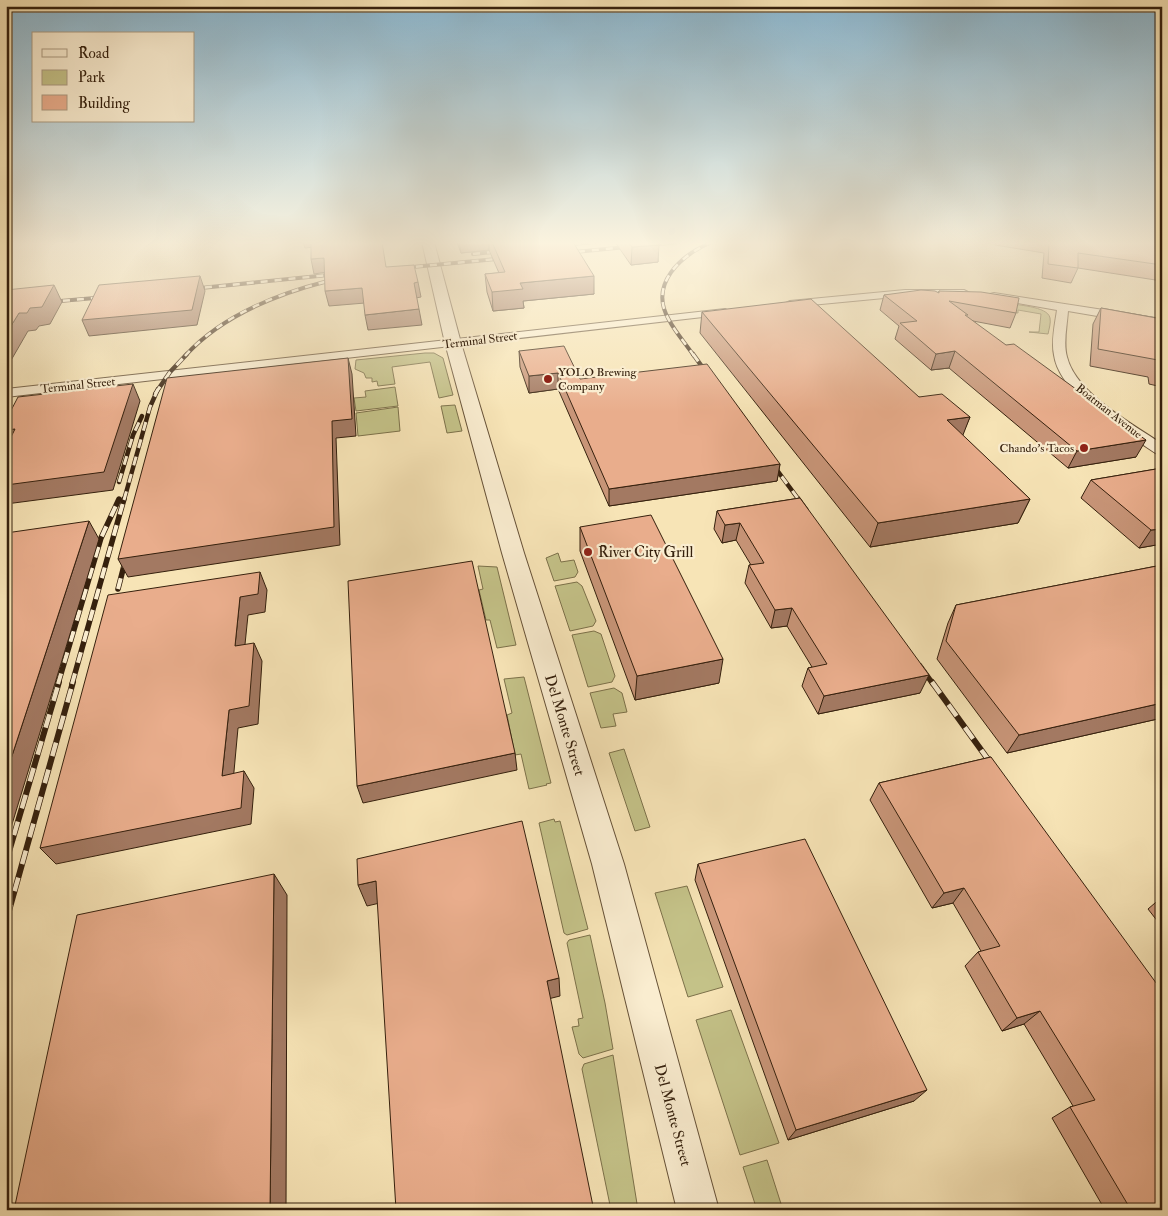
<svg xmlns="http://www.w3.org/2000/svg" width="1168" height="1216" font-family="'IM FELL Double Pica',serif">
<rect width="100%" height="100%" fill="#f7e4b6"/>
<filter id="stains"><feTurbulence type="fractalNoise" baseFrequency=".004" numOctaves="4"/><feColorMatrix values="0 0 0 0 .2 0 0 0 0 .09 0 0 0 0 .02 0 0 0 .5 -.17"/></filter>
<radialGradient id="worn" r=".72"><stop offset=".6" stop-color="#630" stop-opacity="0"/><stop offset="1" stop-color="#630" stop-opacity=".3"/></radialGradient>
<g fill="#c4c288" stroke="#7c714a">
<path d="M1005,303C1015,305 1048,306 1050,318C1051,323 1049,329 1048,334L1029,332H1039L1041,314L1018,310V313L1004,311Z"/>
<path d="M425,353H434L443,358L453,395L439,398L430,362L392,367L395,384L378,386L377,381L372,382V378H366L364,373L355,369L356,360Z"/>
<path d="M395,387L398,406L356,411L354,398L366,397L365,391Z"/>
<path d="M455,405L462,431L447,433L441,406Z"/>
<path d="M398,407L400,431L358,436L356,413Z"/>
<path d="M558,553L561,562L574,560L578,572L575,577L554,581L546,558Z"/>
<path d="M478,566L497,567L516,645L497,648L490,620H486L479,590L483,589Z"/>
<path d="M577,582L582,586L596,621L593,626L570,631L555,586Z"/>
<path d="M594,631L601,634L615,676L612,682L588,687L572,635Z"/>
<path d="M524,677L551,783L546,784L547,785L529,789L521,754L515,755L507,715L512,713L504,679Z"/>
<path d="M614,688L622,693L627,712L613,714L616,726L601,728L590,693Z"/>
<path d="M624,749L650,827L635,831L609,753Z"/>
<path d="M554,819L555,822L560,821L588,929L567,935L564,933L539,823Z"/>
<path d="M687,886L723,987L688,997L655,893Z"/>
<path d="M590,935L605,1003L613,1049L583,1058L579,1054L572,1027L579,1026L578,1019L583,1018L567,943L569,940Z"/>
<path d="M731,1010L779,1143L740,1155L696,1020Z"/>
<path d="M613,1055L638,1210H611L582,1069L584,1064Z"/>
<path d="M767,1160L783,1210H757L743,1167Z"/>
</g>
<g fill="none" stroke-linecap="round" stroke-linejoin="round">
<defs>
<g id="minor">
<path d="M905,290H964L970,293L964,296H905L790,307L784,304L790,301Z"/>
<path d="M994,293L1162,319V327L1068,311C1067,326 1063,343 1067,357C1076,394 1133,424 1162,444V455L1157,454C1125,432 1060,396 1054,355C1051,341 1055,324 1057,310L990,298L988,296L990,294Z"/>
<path d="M725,309L731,312L729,314L6,397V389Z"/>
</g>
<path id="tertiary" d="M422,242H434L461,343L524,553L624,864L719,1210H677L592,864L502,553L445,343Z"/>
</defs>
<use href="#minor" stroke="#665137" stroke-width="2"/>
<use href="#tertiary" stroke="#665137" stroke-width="2"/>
<use href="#minor" fill="#faedd0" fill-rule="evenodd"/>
<use href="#tertiary" fill="#faedd0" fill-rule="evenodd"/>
<defs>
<g id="rail-far4">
<path d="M560,245L595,242"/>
<path d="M564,253L679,242"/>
<path d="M473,254L503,251"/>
<path d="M402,268L507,258"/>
<path d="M191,289L338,274"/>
<path d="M49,302L106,297"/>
<path d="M185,356C222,315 277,294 328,281"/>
<path d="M694,356C686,344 676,333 669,320C648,284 681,255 712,242"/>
</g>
<g id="rail-far3">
<path d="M693,354L708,375"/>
<path d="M155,394L170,372L187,354"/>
<path d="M771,462L799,500"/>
<path d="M119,482L133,435L142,416"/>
<path d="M124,500L150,407L158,389"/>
</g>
<g id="rail-far2">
<path d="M798,499L806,510"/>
<path d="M118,589L127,554"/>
<path d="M920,666L933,684"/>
<path d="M58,684L101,538L119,499"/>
<path d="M72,684L124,499"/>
</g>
<g id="rail-far1">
<path d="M932,682L995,769"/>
<path d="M6,862L59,682"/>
<path d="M7,918L73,682"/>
</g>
<path id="rail" d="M6,920L7,917"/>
</defs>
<use href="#rail-far4" stroke="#35200d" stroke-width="4"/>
<use href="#rail-far3" stroke="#35200d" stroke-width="4.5"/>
<use href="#rail-far2" stroke="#35200d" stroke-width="5.5"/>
<use href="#rail-far1" stroke="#35200d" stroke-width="6"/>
<use href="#rail" stroke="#35200d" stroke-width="8"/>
<use href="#rail-far4" stroke="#faedd0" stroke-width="2.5" stroke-dasharray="7" stroke-linecap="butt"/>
<use href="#rail-far3" stroke="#faedd0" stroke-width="3" stroke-dasharray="9" stroke-linecap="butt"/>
<use href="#rail-far2" stroke="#faedd0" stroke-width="4" stroke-dasharray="11" stroke-linecap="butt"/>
<use href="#rail-far1" stroke="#faedd0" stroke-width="4.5" stroke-dasharray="14" stroke-linecap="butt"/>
<use href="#rail" stroke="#faedd0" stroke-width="5.5" stroke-dasharray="18" stroke-linecap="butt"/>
</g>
<g fill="#c89578" stroke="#35200d">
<path d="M457,242H573L594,294L523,301L524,308L493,311L487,292L485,274L499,273L489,250L461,253Z"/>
<path d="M615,242H657L658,262L631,265Z"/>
<path d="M996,242H1162V281L1078,268L1071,283L1042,278L1044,253L995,245Z"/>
<path d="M939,291L1016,313L1010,328L973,321L1136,457L1068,468L949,368L931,370L895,339L899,326L880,310L884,295L938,293Z"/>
<path d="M1101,308L1162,319V387L1149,384L1148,377L1090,366L1093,324Z"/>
<path d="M702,312L970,417L962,435L1030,499L1018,523L870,547L700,333Z"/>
<path d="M519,351L580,379L780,464L777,481L609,506L558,389L529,393L520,367Z"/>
<path d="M1162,468V544L1139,548L1081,498L1091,480Z"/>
<path d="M800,498L920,693L818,714L802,686L808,668L812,667L787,626L771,628L745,583L749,565H751L736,540L722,543L714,529L717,511Z"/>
<path d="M580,527L719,683L635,700L580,551Z"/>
<path d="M1162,565V718L1007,753L937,659L948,623L956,605Z"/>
<path d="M991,757L1162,1210H1105L1052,1118L1070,1107L1073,1106L1024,1024L1002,1031L965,966L978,952L981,951L953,903L932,908L870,800L879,783Z"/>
<path d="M698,864L914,1101L788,1140L695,880Z"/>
<path d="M1162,897V927L1148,909Z"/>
</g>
<g fill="#a37962" stroke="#35200d">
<path d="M303,242H313L314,247L305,248Z"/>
<path d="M459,242H489V250L461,253Z"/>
<path d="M659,245L658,262L631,265L632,247Z"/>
<path d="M324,258L327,272L314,274L311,259Z"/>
<path d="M200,276L205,291L197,325L89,336L82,320Z"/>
<path d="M594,276V294L523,301L524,308L493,311L492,292L520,283Z"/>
<path d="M418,282L421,297L416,298L414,283Z"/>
<path d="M54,285L62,302L50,324L39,326L36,330L28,331L6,369V334L19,313L30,308Z"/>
<path d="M362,288L365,303L329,306L325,291Z"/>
<path d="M419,309L422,325L368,330L365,315Z"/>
<path d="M955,351L949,368L931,370L936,354Z"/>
<path d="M348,358L352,374L356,436L336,438L340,545L128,577L118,559L332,421Z"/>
<path d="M558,373V389L529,393V376Z"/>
<path d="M133,384L140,401L113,490L6,504V485Z"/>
<path d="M970,417L961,440L947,420Z"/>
<path d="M15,429L11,448L6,440V430Z"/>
<path d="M1146,440L1136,457L1068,468L1077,451Z"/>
<path d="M780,464L777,481L609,506V489Z"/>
<path d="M1030,499L1018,523L870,547L878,523Z"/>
<path d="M89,521L99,539L6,844V774Z"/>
<path d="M740,523L736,540L722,543L725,525Z"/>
<path d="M1162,529V544L1139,548L1151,530Z"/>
<path d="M260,572L267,590L265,612L248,615L243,664L235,646L240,597Z"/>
<path d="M792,608L787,626L771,628L775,610Z"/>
<path d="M254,643L262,661L258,724L238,728L232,793L222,776L229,710Z"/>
<path d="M723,659L719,683L635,700L637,676Z"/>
<path d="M929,675L920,693L818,714L824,696Z"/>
<path d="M1162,703V718L1007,753L1019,735Z"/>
<path d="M515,753L517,770L363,803L357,786Z"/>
<path d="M244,771L254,788L251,824L56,864L40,848Z"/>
<path d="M274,874L287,895L286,1210H270Z"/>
<path d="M376,881L384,902L367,906L358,885Z"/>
<path d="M964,888L953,903L932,908L944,893Z"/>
<path d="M559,978L560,996L548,999L547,981Z"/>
<path d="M1040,1011L1024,1024L1002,1031L1017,1018Z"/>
<path d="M927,1090L914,1101L788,1140L796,1130Z"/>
<path d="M593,1206V1210H581Z"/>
</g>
<g fill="#e9ad8c" stroke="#35200d">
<path d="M311,242H382L386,267L414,265L418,282L414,283L419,309L365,315L362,288L325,291L324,258L311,259Z"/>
<path d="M492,242H573L594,276L520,283L523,289L492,292L485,274L505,272Z"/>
<path d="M628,242H657L659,245L632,247Z"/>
<path d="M1049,242H1162V265L1078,253V268L1048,264Z"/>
<path d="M200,276L192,310L82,320L99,285Z"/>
<path d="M54,285L42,307L30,308L27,313H19L6,334V290Z"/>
<path d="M921,290L935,291L939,293V291L981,292L1019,298L1016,313L949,301L968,315H965L1006,345L1014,344L1146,440L1077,451L955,351L936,354L900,323L917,321L884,295Z"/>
<path d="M811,299L919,397L942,394L970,417L947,420L1030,499L878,523L702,312Z"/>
<path d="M1101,308L1162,319V369L1158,368V360L1098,349Z"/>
<path d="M564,346L580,379L707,364L780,464L609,489L558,373L529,376L519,351Z"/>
<path d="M348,358L352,419L332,421L334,527L118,559L167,378Z"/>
<path d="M133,384L104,472L6,485V447L15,429L6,430V420L18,397Z"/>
<path d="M1162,468V529L1151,530L1091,480Z"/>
<path d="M800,498L929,675L824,696L808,668L827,664L792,608L775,610L749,565L764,563L740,523L725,525L717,511Z"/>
<path d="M651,515L723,659L637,676L580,527Z"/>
<path d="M89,521L6,774V533Z"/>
<path d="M472,561L515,753L357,786L348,581Z"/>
<path d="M1162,565V703L1019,735L946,641L956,605Z"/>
<path d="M260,572L258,594L240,597L235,646L254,643L249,706L229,710L222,776L244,771L241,808L40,848L108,595Z"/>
<path d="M991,757L1162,991V1210H1131L1070,1107L1095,1100L1040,1011L1017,1018L978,952L1000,946L964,888L944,893L879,783Z"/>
<path d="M522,821L559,978L547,981L593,1206L581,1210H396L376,881L358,885L357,859Z"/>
<path d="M805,839L927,1090L796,1130L698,864Z"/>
<path d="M274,874L270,1210H14L77,915Z"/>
</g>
<linearGradient id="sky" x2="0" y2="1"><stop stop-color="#8ab8d2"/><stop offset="0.59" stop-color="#fbf3de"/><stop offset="1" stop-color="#fbf3de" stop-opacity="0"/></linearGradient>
<rect width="1168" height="412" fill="url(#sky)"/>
<g fill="#8f2418" stroke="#faedd0" stroke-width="2">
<circle cx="548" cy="379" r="5"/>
<circle cx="1084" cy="448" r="5"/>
<circle cx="588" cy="552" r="5"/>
</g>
<g text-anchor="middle" stroke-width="4.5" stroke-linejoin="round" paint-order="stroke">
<g font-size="12" fill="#35200d" stroke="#faedd0">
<text transform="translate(480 340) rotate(-7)" y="4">Terminal Street</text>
<text transform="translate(78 385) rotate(-6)" y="4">Terminal Street</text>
<text transform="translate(1109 411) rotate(38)" y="4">Boatman Avenue</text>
</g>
<g font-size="12" fill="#35200d" stroke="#faedd0" text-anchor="start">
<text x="558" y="376">YOLO Brewing<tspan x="558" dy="14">Company</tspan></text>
<text x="1074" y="452" text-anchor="end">Chando's Tacos</text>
</g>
<g font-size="15" fill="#35200d" stroke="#faedd0" text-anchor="start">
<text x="598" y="557">River City Grill</text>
</g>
<g font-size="15" fill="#35200d" stroke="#faedd0">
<text transform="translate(565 725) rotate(73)" y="5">Del Monte Street</text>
<text transform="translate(673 1115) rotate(75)" y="5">Del Monte Street</text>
</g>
</g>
<rect width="1168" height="1216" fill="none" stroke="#f7e4b6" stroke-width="25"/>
<rect x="8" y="8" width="1153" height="1201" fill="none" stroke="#35200d" stroke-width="2.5"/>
<rect x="12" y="12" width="1143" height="1191" fill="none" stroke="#35200d"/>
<rect x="32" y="32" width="162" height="90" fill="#faedd0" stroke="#ab9b82"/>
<rect x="42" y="49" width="25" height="8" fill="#faedd0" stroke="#ab9b82"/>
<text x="78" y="58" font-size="15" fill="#35200d">Road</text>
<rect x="42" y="70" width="25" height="15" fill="#c4c288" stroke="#ab9b82"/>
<text x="78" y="82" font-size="15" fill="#35200d">Park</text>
<rect x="42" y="95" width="25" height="15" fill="#e9ad8c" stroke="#ab9b82"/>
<text x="78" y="108" font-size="15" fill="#35200d">Building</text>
<rect width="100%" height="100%" filter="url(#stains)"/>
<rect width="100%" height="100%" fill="url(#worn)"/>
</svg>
